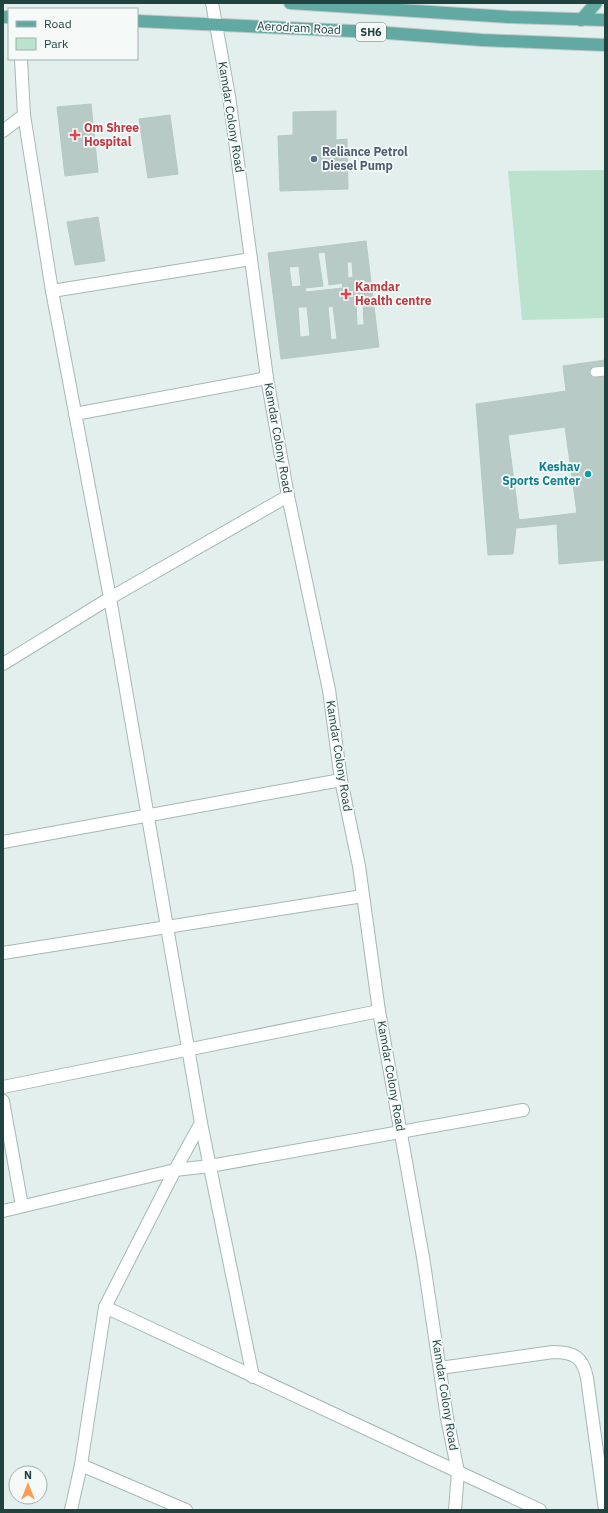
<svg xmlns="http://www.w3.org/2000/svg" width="608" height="1513" font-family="'IBM Plex Sans',sans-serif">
<rect width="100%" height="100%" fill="#e3efec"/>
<path fill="#bae2cc" d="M605,170V318L522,320L508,171Z"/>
<g fill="#b8cac5" stroke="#b5c9c4" fill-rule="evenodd">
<path d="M91,104L98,172L65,176L57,107Z"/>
<path d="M336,111V140L347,139L348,189L280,191L278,136L293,135V112Z"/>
<path d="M170,115L178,174L148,178L139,119Z"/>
<path d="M98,217L105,261L75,265L67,222Z"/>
<path d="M366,241L379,347L281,359L268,253ZM325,252L329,285L342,283L343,288L306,292L305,288L323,286L318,253ZM347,262H352L353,277L348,278ZM299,266L301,286L292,287L289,267ZM356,301H363L364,325H357ZM333,306L337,339L331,340L328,307ZM298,307H307L310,336L300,337Z"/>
<path d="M605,360V560L559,564L557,524L516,528L513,554L488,555L476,404L566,391L563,366ZM565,427L577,513L519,520L508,435Z"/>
</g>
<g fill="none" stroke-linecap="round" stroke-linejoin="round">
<defs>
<path id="lane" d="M595,372L605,371"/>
<g id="street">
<path d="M212,3L229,96L267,378L288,496L329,690L341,780L359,866L379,1011L423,1257L447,1418L458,1472L455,1510"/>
<path d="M21,59L24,115L52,291L110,598L201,1123L253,1377"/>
<path d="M3,131L24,115"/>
<path d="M52,291L251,259"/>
<path d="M75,414L267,378"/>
<path d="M3,664L110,598L288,496"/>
<path d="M3,842L341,780"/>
<path d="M3,953L363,896"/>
<path d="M3,1087L379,1011"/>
<path d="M3,1101L22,1206"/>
<path d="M3,1211L175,1170L210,1166L523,1110"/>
<path d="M105,1307L540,1510"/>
<path d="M440,1368L553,1352C574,1352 583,1357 587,1378L605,1510"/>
<path d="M81,1465L186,1510"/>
<path d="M71,1510L81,1465L105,1307L175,1170L201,1123"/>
</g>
<g id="primary">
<path d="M290,3L509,17L605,20"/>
<path d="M3,17H9"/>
<path d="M581,20L596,3"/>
<path d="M137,21L374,32L482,40L605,45"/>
</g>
</defs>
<use href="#lane" stroke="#a5b8b5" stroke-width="10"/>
<use href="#street" stroke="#a5b8b5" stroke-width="14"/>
<use href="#primary" stroke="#c1cac9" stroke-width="14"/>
<use href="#lane" stroke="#fff" stroke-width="9"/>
<use href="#street" stroke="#fff" stroke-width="12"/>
<use href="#primary" stroke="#63a9a3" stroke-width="12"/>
</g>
<g fill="#e0444e" stroke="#f5faf9" stroke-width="1.5">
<path d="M73 129h4v4h4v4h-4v4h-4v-4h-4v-4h4z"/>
<path d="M344 288h4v4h4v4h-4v4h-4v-4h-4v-4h4z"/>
</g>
<circle fill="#5c6f8a" stroke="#f5faf9" stroke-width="1.5" cx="314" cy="159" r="4"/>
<circle fill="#0f9aa8" stroke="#f5faf9" stroke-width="1.5" cx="588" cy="474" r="4"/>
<g text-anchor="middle" stroke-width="3.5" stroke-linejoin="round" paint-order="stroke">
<rect fill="#f5faf9" stroke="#607a77" stroke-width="1" x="356" y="23" width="30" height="18" rx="3"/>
<g font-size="11" font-weight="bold" fill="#20433f">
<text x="371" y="36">SH6</text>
</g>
<g font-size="12" fill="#20433f" stroke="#f5faf9">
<text transform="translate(299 28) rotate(3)" y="4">Aerodram Road</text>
<text transform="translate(231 117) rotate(81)" y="4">Kamdar Colony Road</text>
<text transform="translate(278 438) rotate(80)" y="4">Kamdar Colony Road</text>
<text transform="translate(339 756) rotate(81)" y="4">Kamdar Colony Road</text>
<text transform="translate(391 1076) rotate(80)" y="4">Kamdar Colony Road</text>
<text transform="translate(445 1395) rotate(81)" y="4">Kamdar Colony Road</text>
</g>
<g font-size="12" font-weight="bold" fill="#be3a42" stroke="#f5faf9" text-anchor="start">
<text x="84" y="132">Om Shree<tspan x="84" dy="14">Hospital</tspan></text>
<text x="355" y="291">Kamdar<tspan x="355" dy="14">Health centre</tspan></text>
</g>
<g font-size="12" font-weight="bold" fill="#4e5e75" stroke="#f5faf9" text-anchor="start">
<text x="322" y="156">Reliance Petrol<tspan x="322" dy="14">Diesel Pump</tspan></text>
</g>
<g font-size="12" font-weight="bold" fill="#0d838f" stroke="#f5faf9" text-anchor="end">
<text x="580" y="471">Keshav<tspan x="580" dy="14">Sports Center</tspan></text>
</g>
</g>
<rect width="608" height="1513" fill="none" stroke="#20433f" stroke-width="8"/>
<rect x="8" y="8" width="130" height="52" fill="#f5faf9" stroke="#a0b1af"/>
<rect x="16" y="21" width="20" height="6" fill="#63a9a3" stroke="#a0b1af"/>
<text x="44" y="28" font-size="12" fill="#20433f">Road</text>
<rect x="16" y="38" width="20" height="12" fill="#bae2cc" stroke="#a0b1af"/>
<text x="44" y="48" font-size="12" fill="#20433f">Park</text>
<g transform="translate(28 1485)"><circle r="19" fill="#f5faf9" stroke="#a0b1af"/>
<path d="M0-3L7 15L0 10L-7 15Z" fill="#ff9a51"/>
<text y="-6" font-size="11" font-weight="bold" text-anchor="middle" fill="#20433f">N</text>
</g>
</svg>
